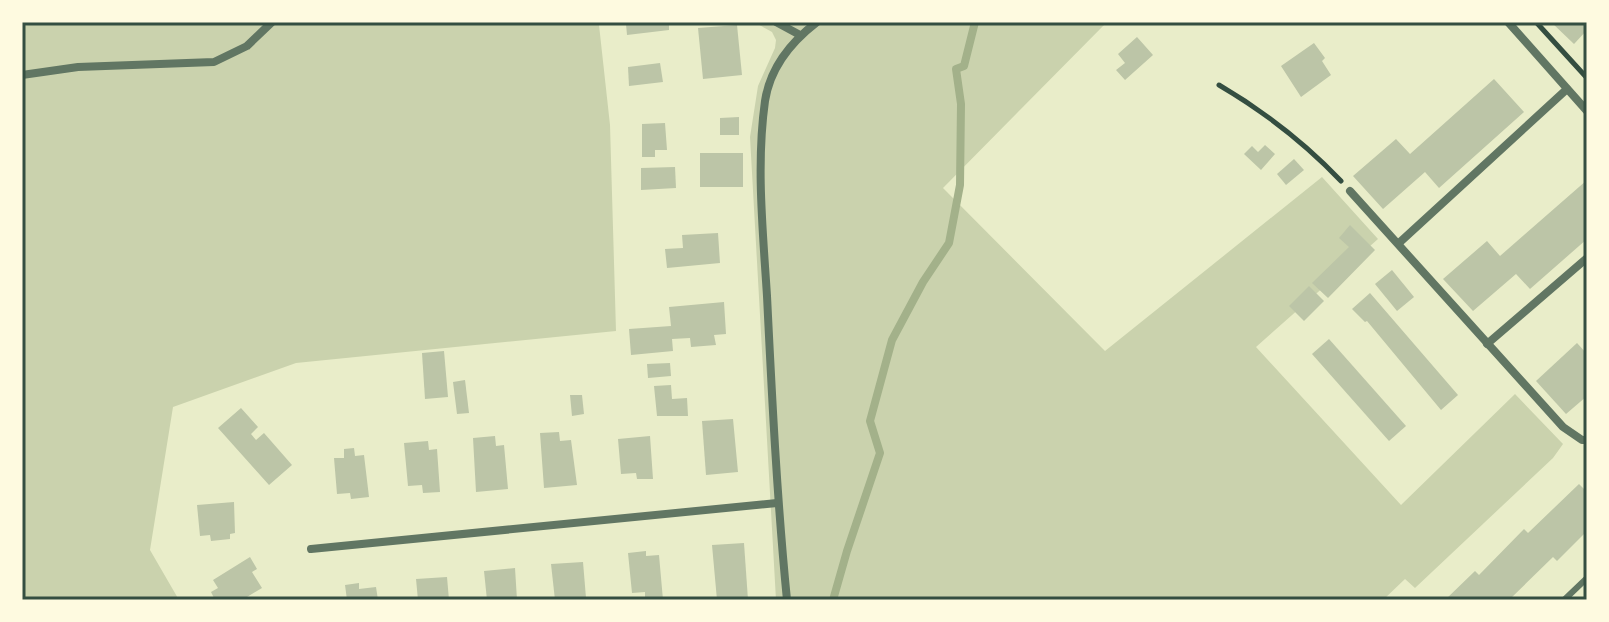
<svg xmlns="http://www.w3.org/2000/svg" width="1609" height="622" font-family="Quicksand,sans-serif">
<rect width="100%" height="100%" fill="#e9edc9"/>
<g fill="#cad2ad">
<path d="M51,22H618L599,25L610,125L616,331L296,363L173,407L150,550L179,600H22V26Z"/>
<path d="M754,22H1107L943,188L1105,351L1322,177L1378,239L1256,347L1401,505L1515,394L1563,444L1553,458L1415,588L1405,579L1383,600H776L750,137L758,86L775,48L776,40L772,32Z"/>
</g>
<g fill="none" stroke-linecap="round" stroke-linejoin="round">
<path stroke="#a3b18a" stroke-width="8" d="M833,600L847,551L880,453L870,421L892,340L923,282L949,243L960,185L961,104L956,69L964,66L975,22"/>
</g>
<g fill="#bcc5a7">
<path d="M642,22H669V30L627,35L626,24Z"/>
<path d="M1551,22H1587V30L1574,44Z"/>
<path d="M737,25L742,75L703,79L698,28Z"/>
<path d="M1137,37L1153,55L1125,80L1116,70L1125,63L1118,54Z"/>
<path d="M1314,43L1325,58L1322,61L1331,75L1301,97L1281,66Z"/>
<path d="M660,63L663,82L629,86L628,67Z"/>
<path d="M1494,79L1524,112L1439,188L1425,172L1383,209L1353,176L1396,139L1410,154Z"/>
<path d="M739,117V135H720V118Z"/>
<path d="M665,123L667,150H655V157H642V124Z"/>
<path d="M1265,145L1275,154L1261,170L1244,154L1252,146L1258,152Z"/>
<rect x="700" y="153" width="43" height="34"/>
<path d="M1294,159L1304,170L1286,185L1277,174Z"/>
<path d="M675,167L676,188L641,190V168Z"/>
<path d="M1587,180V239L1530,289L1516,274L1473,311L1443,279L1487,241L1500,256Z"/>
<path d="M1350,225L1375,250L1328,298L1312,283L1349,247L1339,238Z"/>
<path d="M718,233L720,263L667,268L665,249L683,248L682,235Z"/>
<path d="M1392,270L1414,297L1397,311L1375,284Z"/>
<path d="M1309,286L1324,301L1304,321L1289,306Z"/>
<path d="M1370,293L1458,395L1441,410L1367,321L1365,322L1352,309Z"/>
<path d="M724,302L726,334L714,335L716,345L691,347L690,338L672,339L673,351L631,355L629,329L671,326L669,307Z"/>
<path d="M1329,339L1406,426L1389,441L1312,354Z"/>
<path d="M1577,343L1587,354V396L1566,414L1536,381Z"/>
<path d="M444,351L448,397L425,399L422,353Z"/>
<path d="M670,363L671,376L648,378L647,364Z"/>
<path d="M465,380L469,413L457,414L453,382Z"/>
<path d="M671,385L672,399L687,398L688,416H657L654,386Z"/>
<path d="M570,395H582L584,414L572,416Z"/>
<path d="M241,408L258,427L251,434L256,440L264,433L292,465L269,485L218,428Z"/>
<path d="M733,419L738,472L706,475L702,421Z"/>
<path d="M559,432L560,441L571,440L577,485L544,488L540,433Z"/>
<path d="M495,436L496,446L504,445L508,489L476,492L473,438Z"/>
<path d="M650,436L653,479H637L636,473L621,474L618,439Z"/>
<path d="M428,441L429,450L437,449L440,492L423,493L422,485L408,486L404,443Z"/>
<path d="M354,448L355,456L364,455L369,497L351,499L350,493L337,494L334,458H344V449Z"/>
<path d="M1579,484L1587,492V531L1557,561L1553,557L1509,600H1445L1475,571L1479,575L1524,529L1528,533Z"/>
<path d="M234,502L235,533L230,534V539L211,541L210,535L200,536L197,505Z"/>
<path d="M744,543L748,600H717L712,545Z"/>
<path d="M646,551V556L659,555L663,600H645V592L632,593L628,553Z"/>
<path d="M250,557L257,569L252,572L262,588L242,600H215L211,592L218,588L213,580Z"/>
<path d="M583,562L586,598L555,600L551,564Z"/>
<path d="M515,568L517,600H487L484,571Z"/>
<path d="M447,577L449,600H418L416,579Z"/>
<path d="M359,583V589L376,587L378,600H347L345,585Z"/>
</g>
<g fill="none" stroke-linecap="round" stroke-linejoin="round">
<g stroke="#344e41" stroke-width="5">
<path d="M1536,22L1587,78"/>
<path d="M1219,85C1265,112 1305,143 1341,181"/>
</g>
<path stroke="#617663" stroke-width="6" d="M1564,600L1587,578"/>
<g stroke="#617663" stroke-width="8">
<path d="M776,22L800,35"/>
<path d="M1508,22L1587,111"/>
<path d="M22,75L78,67L214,62L247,46L272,22"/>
<path d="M1350,191L1563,427L1582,440H1587"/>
<path d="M1399,243L1567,89"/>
<path d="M1487,344L1587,258"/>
<path d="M311,549L777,503"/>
<path d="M787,600C777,499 772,398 767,296C763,232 756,165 765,101C770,68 791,42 817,22"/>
</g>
</g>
<rect width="1609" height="622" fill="none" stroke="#fefae0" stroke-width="48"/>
<rect x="24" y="24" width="1561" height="574" fill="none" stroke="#344e41" stroke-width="3"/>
</svg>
